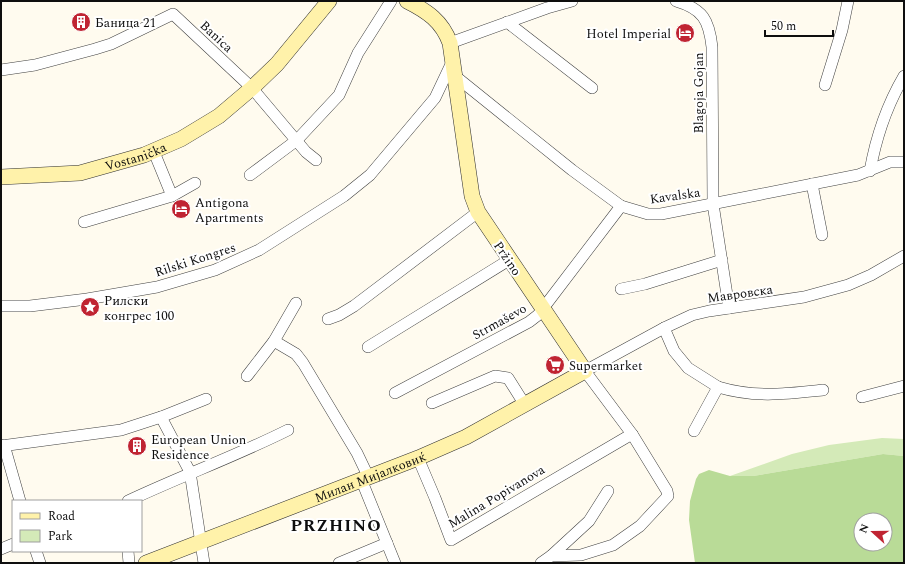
<svg xmlns="http://www.w3.org/2000/svg" width="905" height="564" font-family="Spectral,serif">
<rect width="100%" height="100%" fill="#fffbef"/>
<path fill="#d4eab8" d="M882,438L904,439V456L883,454L753,476H730L792,454L829,445Z"/>
<path fill="#b9db97" fill-rule="evenodd" d="M883,454L904,456V563H695L689,520L690,501L696,479L699,474L709,470L730,476H753ZM861,520H885V544H861Z"/>
<g fill="none" stroke-linecap="round" stroke-linejoin="round">
<defs>
<g id="street">
<path d="M676,1C703,9 709,20 712,47L713,204L729,308"/>
<path d="M507,22L592,88"/>
<path d="M450,43L547,8L572,1"/>
<path d="M1,70L35,65L95,49L111,44L173,14L252,88L306,152L316,160"/>
<path d="M455,76L572,170L621,206L648,214H661L858,175L890,162H904"/>
<path d="M825,85L842,30L848,1"/>
<path d="M154,152L172,196"/>
<path d="M870,171C876,137 887,105 904,76"/>
<path d="M250,175L297,140L339,95L358,53L391,1"/>
<path d="M812,184L822,235"/>
<path d="M84,222L172,196L195,183"/>
<path d="M621,289L645,284L722,260"/>
<path d="M1,306H30L87,299L157,287L215,270L259,250L344,196L370,175L435,98L453,60"/>
<path d="M328,319L339,315L354,306L478,212"/>
<path d="M664,328L674,351L688,368L718,387L694,431"/>
<path d="M274,341L296,354L303,363L357,453L368,476"/>
<path d="M368,347L509,260"/>
<path d="M247,376L274,341L296,303"/>
<path d="M718,387C755,398 785,394 823,390"/>
<path d="M395,393L529,322L538,315L621,206"/>
<path d="M862,397L904,386"/>
<path d="M432,403L495,376L508,378L525,405"/>
<path d="M161,417L190,472L204,563"/>
<path d="M4,445L20,501"/>
<path d="M1,446L121,430L161,417L206,399"/>
<path d="M418,458L435,498L451,540L632,434"/>
<path d="M361,479L395,563"/>
<path d="M128,501C181,476 236,456 288,430"/>
<path d="M1,549L13,544"/>
<path d="M36,551L40,563"/>
<path d="M128,551L129,563"/>
<path d="M551,556L589,521L608,491"/>
<path d="M339,563L387,543"/>
<path d="M541,563L551,556L581,555L613,545L640,526L668,496L667,491L632,434L585,371L664,328L692,315L709,311L804,297L848,285L871,275L904,256"/>
</g>
<g id="secondary">
<path id="s1" d="M1,177L80,173L144,155L181,139L219,116L252,88L277,64L329,1"/>
<path id="s2" d="M146,563L418,458L466,437L585,371L478,212L472,196L450,43C442,21 427,11 407,1"/>
</g>
</defs>
<use href="#street" stroke="#414141" stroke-width="12"/>
<use href="#secondary" stroke="#303030" stroke-width="16"/>
<use href="#street" stroke="#fff" stroke-width="11"/>
<use href="#secondary" stroke="#fff2aa" stroke-width="15"/>
</g>
<defs>
<symbol id="building-disc" viewBox="-11 -11 22 22"><circle r="9.5" fill="#c02432" stroke="#fff"/><path d="M-4-6H4V6H1V3H-1V6H-4ZM-2.5-4.3h1.7v1.8h-1.7ZM.8-4.3h1.7v1.8H.8ZM-2.5-1h1.7V.8h-1.7ZM.8-1h1.7V.8H.8Z" fill="#fff"/></symbol>
<symbol id="hotel-disc" viewBox="-11 -11 22 22"><circle r="9.5" fill="#c02432" stroke="#fff"/><path d="M-6-4.5h1.5V1H6V5H4.5V3h-9V5H-6ZM-4 0a1.8 1.8 0 1 1 3.6 0ZM.5 0V-2.5h3Q6-2.5 6 0Z" fill="#fff"/></symbol>
<symbol id="sight-disc" viewBox="-11 -11 22 22"><circle r="9.5" fill="#c02432" stroke="#fff"/><path d="M0-6L1.8-2.2L6-1.7L2.9 1.2L3.7 5.4L0 3.3L-3.7 5.4L-2.9 1.2L-6-1.7L-1.8-2.2Z" fill="#fff"/></symbol>
<symbol id="supermarket-disc" viewBox="-11 -11 22 22"><circle r="9.5" fill="#c02432" stroke="#fff"/><path d="M-6-5.5h2.5l.6 2H6L4.5 2H-2.5L-4.4-4H-6ZM-1.5 3.2a1.3 1.3 0 1 0 .1 0ZM3 3.2a1.3 1.3 0 1 0 .1 0Z" fill="#fff"/></symbol>
</defs>
<g fill-rule="evenodd">
<use href="#building-disc" x="70" y="11" width="22" height="22"/>
<use href="#hotel-disc" x="674" y="22" width="22" height="22"/>
<use href="#hotel-disc" x="170" y="198" width="22" height="22"/>
<use href="#sight-disc" x="79" y="296" width="22" height="22"/>
<use href="#supermarket-disc" x="544" y="354" width="22" height="22"/>
<use href="#building-disc" x="126" y="435" width="22" height="22"/>
</g>
<g text-anchor="middle" stroke-width="4" stroke-linejoin="round" paint-order="stroke">
<g font-size="13" fill="#0e0e0e" stroke="#fff" text-anchor="start">
<text x="95" y="27">Баница 21</text>
<text x="671" y="38" text-anchor="end">Hotel Imperial</text>
<text x="195" y="207">Antigona<tspan x="195" dy="15">Apartments</tspan></text>
<text x="104" y="305">Рилски<tspan x="104" dy="15">конгрес 100</tspan></text>
<text x="569" y="370">Supermarket</text>
<text x="151" y="444">European Union<tspan x="151" dy="15">Residence</tspan></text>
</g>
<g font-size="13" fill="#0e0e0e" stroke="#fff">
<text transform="translate(217 36) rotate(43)" y="5">Banica</text>
<text transform="translate(698 93) rotate(-90)" y="5">Blagoja Gojan</text>
<text dy="5" stroke="none"><textPath href="#s1" startOffset="137">Vostanička</textPath></text>
<text transform="translate(675 195) rotate(-8)" y="5">Kavalska</text>
<text transform="translate(508 258) rotate(56)" y="5">Pržino</text>
<text transform="translate(195 259) rotate(-18)" y="5">Rilski Kongres</text>
<text transform="translate(740 293) rotate(-8)" y="5">Мавровска</text>
<text transform="translate(499 321) rotate(-29)" y="5">Strmaševo</text>
<text dy="5" stroke="none"><textPath href="#s2" startOffset="240">Милан Мијалковиќ</textPath></text>
<text transform="translate(496 496) rotate(-31)" y="5">Malina Popivanova</text>
</g>
<g font-size="17" font-weight="bold" letter-spacing="1" fill="#0e0e0e" stroke="#fff">
<text x="336" y="531">PRZHINO</text>
</g>
</g>
<rect width="905" height="564" fill="none" stroke="#0e0e0e" stroke-width="4"/>
<rect x="12" y="500" width="130" height="52" fill="#ffffff" stroke="#9f9f9f"/>
<rect x="20" y="513" width="20" height="6" fill="#fff2aa" stroke="#9f9f9f"/>
<text x="48" y="520" font-size="12" fill="#0e0e0e">Road</text>
<rect x="20" y="530" width="20" height="12" fill="#d4eab8" stroke="#9f9f9f"/>
<text x="48" y="540" font-size="12" fill="#0e0e0e">Park</text>
<g transform="translate(873 532) rotate(291)"><circle r="19" fill="#ffffff" stroke="#9f9f9f"/>
<path d="M0-3L7 15L0 10L-7 15Z" fill="#c02432"/>
<text y="-6" font-size="11" font-weight="bold" text-anchor="middle" fill="#0e0e0e">N</text>
</g>
<path d="M765 30v6h68v-6" fill="none" stroke="#0e0e0e" stroke-width="2"/>
<text x="771" y="30" font-size="12" fill="#0e0e0e" stroke="#ffffff" stroke-width="3" paint-order="stroke">50 m</text>
</svg>
